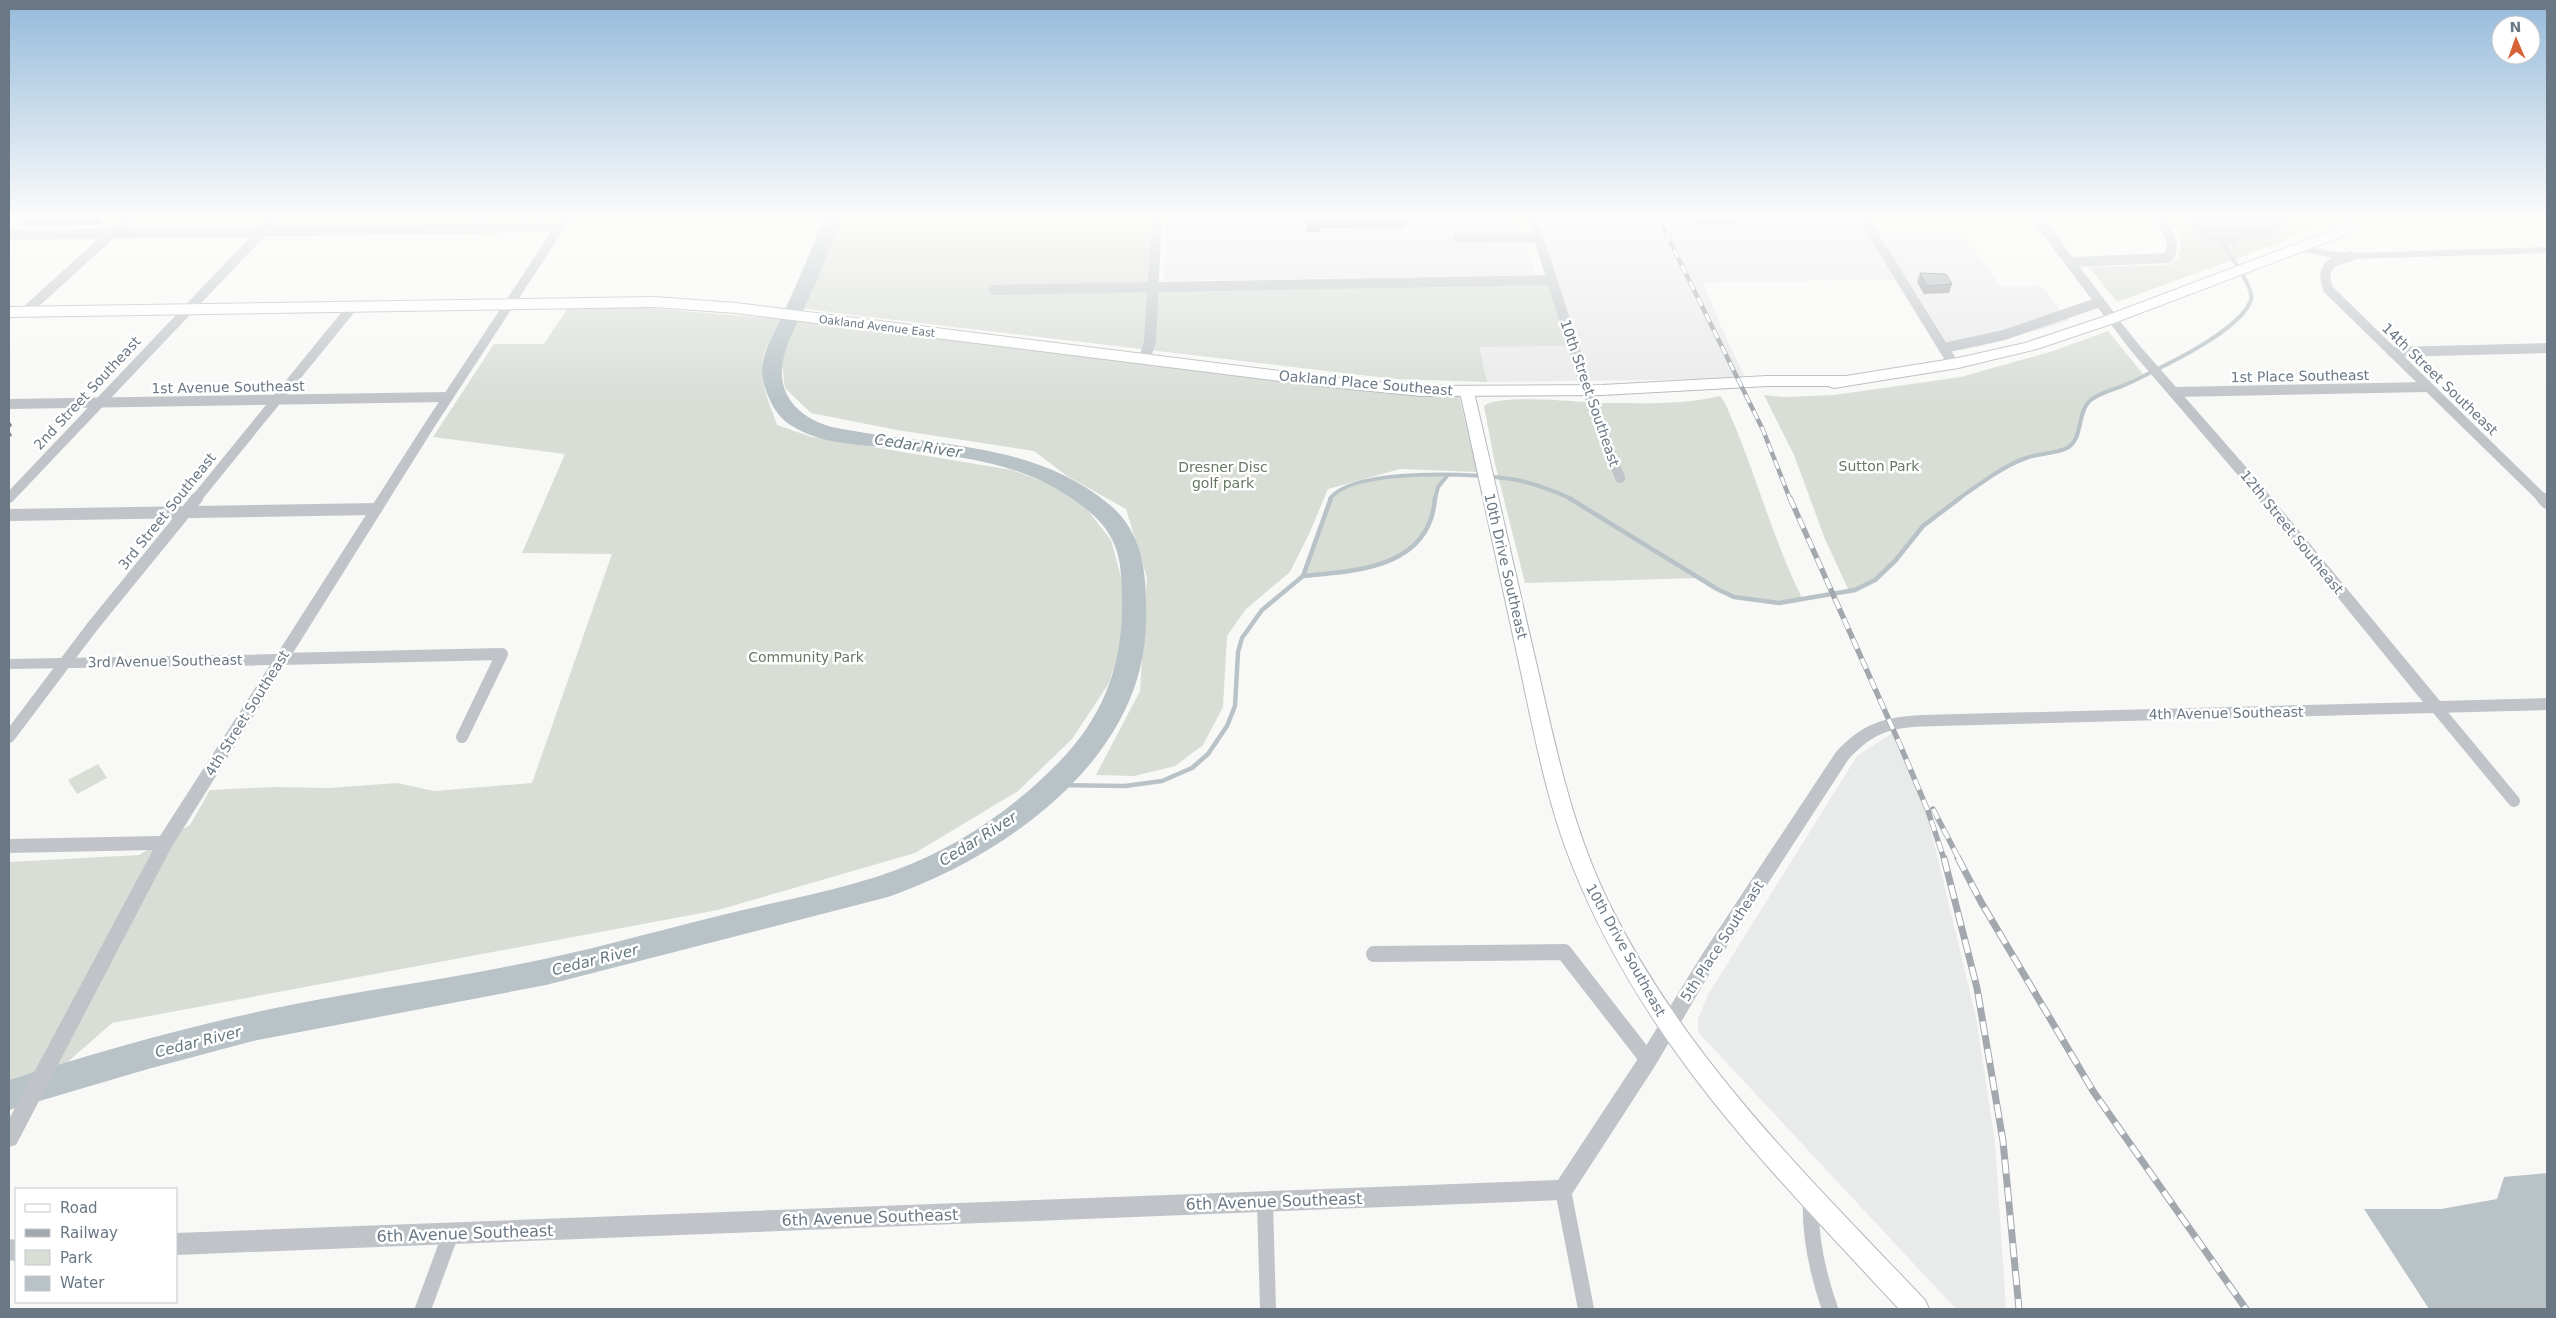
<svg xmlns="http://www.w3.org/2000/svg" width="2556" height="1318" font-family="'DejaVu Sans',sans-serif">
<rect width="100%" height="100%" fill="#f8f9f6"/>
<g fill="#e9eaea">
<path d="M1167,217H1518L1536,275L1164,281Z"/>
<path d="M1538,217H1856L1865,230H1959L2002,287L2042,286L2069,321L1982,346L1940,353L1896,280L1703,282L1721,327L1746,379L1487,382L1478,347L1578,346Z"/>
<path d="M1894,732L1925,805L1976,1017L1995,1141L2006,1309H1956L1698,1032V1019L1708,995L1857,756Z"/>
</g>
<g fill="#d8ddd6">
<path d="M832,217H1157L1152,287L1552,280L1572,346L1479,347L1487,382L1396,379L1360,375L844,314L795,307L822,247Z"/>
<path d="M2167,217H2331L2281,242L2117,302L2089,267L2170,265C2176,261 2177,260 2179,253C2185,237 2176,230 2167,217Z"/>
<path d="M569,306L633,307L783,319C775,332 763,348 762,364C760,384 771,407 777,425L812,437L1012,470L1055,486L1086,508L1111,540L1124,588L1122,643L1109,683L1072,739L1018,791L915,853L718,910L112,1023L46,1081L18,1086L9,1102V862L139,855L190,825L210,790L273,787L329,788L397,783L434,791L532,783L612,554L522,553L565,454L433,437L494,344H544Z"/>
<path d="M795,319L1367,391L1459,396L1477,472L1400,469L1328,489L1309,534L1290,572L1246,609L1227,636L1223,707L1203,745L1175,766L1134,776L1096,775L1140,691L1147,578L1126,509L1067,476L1034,451L897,430L811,413L785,388L781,357Z"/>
<path d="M2108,331L2143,374L2092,399L2083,409L2075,441L2067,448L2026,458L2003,469L1948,506L1923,526L1895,561L1877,579L1849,591L1825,539L1794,455L1764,395L1783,397L1834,395L1961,377L2053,351Z"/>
<path d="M1720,396L1724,401C1754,466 1771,536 1803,600L1779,603L1755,601L1734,597L1700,578L1525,583L1495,464L1484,406C1500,393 1582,403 1605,403C1642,403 1684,405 1720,396Z"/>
<path d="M1414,476H1447C1428,494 1440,498 1431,517C1427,525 1424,534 1419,541C1399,570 1334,573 1303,576L1322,529L1332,497C1353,478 1387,478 1414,476Z"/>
<path d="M98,764L107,778L77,794L68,780Z"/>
</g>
<g fill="#b9c3c7">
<path d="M2184,217H2289C2279,242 2261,239 2238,240L2235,244L2203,241Z"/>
<path d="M2547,1173V1309H2429L2364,1209H2441L2497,1199L2504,1177Z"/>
</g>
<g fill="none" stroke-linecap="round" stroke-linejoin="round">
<g stroke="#b9c3c7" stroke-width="4">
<path d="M1330,499C1352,467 1481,473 1517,480C1536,484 1554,491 1572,499"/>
<path d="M1435,499L1438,487L1447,476"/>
<path d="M1958,499C1979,485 2001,467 2026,458C2039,453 2055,454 2067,448C2084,439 2076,411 2092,399C2102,392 2116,389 2127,384C2158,369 2240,332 2251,300C2255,289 2229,254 2223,243"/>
</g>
<g stroke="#b9c3c7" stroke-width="4.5">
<path d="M1569,498L1717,589L1734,597L1779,603L1855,590L1875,580L1895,561L1923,526L1960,498"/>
<path d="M1303,576C1357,571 1430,568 1435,498"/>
<path d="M1054,785L1125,786L1162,781L1192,768L1208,754L1227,726L1235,706L1238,652L1242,638L1262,610L1303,576L1331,498"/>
</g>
<path fill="#b9c3c7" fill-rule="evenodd" d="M823,217H841C831,246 820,273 808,300C800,319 786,341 783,361C776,396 801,419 832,427C928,447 1031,439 1110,505C1139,529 1146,566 1146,602C1147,627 1145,652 1138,676C1107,784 989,862 888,897L546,985L253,1041L148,1069L9,1110V1080C101,1051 195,1024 290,1005C363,990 437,981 510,966C580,953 649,933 718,916C777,901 839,891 896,870C956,848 1013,809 1057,764C1101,720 1122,669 1122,607C1123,548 1115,526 1065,494C1010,458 941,455 878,447C850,444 818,442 794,427C782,421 774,410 769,398C764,387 760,373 763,361C766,346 776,330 782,316C797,283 812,251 823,217Z"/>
<defs>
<path id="secondary" d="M1467,388L1474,392C1495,482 1515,572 1536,662C1555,744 1571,825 1608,901C1684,1057 1807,1176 1925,1300L1929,1309H1899C1769,1169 1645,1047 1572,865C1546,800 1534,732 1519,663C1499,573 1480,482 1460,392Z"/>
<path id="primary" d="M2357,217H2376L2343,236L2114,323L2037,349L1958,368L1834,388L1828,386H1767L1602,395L1421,396L1321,386L736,313L654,307L9,317V307L654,297L736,303L1321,376L1421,386L1602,385L1767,376H1846L1958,358L2025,343L2103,317L2333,230Z"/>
</defs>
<use href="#secondary" stroke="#b3b8bd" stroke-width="2"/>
<use href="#primary" stroke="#b4b8bc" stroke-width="2"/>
<g stroke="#c0c4c8" stroke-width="10">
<path d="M2036,217L2112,318"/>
<path d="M9,235L561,227"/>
<path d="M1458,238L1538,237"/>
<path d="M2351,256C2331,261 2320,267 2328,289L2543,499"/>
<path d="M2071,262L2168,258C2178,243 2166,230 2158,217"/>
<path d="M994,290L1552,280"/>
<path d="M25,312L130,217"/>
<path d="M1944,348L2004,335L2100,302"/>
<path d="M2392,352L2547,348"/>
<path d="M1587,390L1620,478"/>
<path d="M2174,392L2427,387"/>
<path d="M9,404L448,397"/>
<path d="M9,498L276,217"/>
<path d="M196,499L353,306"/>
</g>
<g stroke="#c0c4c8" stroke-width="12">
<path d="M2542,498L2547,503"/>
<path d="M9,515L376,509"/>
<path d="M280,659L502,654L462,737"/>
<path d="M2436,707L2514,801"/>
<path d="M9,737L92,627L197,498"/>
</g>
<g stroke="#c0c4c8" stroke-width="16">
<path d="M1374,954L1564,952L1648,1060"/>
<path d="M1563,1190L1586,1309"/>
<path d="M1811,1196C1809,1236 1817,1272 1830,1309"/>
<path d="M1265,1202L1268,1309"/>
<path d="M423,1309L451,1233"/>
</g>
<g fill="#c0c4c8" fill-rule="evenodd">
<path d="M561,217H572L435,426L171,848L16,1145L9,1147V1119L153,850L9,853V839L160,836L270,665L9,669V659L277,654L423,426Z"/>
<path d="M1152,217H1162L1156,341L1151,358L1145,362L1139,358L1144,341Z"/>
<path d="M1527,217H1537L1593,390L1591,393H1583L1581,390Z"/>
<path d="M1857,217H1868L1960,365L1958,368L1954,369L1948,365Z"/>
<path d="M2297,244L2328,251L2351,253L2547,247V253L2351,259L2328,257L2293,249L2292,247Z"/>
<path d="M2112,315L2116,316L2140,346L2247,468L2440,701L2547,698V710L1938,726C1896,727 1877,728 1848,760L1713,968L1655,1066L1570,1197L1563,1200L176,1255V1233L1558,1180L1641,1054L1701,956L1836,752C1863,723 1884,717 1922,715L2423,702L2237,474L2132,352L2106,318Z"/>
<path d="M9,1239L16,1240V1261L9,1260Z"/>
</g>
<use href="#secondary" fill="#fff" fill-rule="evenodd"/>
<use href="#primary" fill="#fff" fill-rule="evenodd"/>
<defs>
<path id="rail-far2" d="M1658,217L1763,430L1790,499"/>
<g id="rail-far1">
<path d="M1790,498L1901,747L1928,811L1944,859"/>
<path d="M1933,809L1959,859"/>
</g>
<g id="rail">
<path d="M1944,858L1977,988L2003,1141L2019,1309"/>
<path d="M1958,858L1981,902L2093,1091L2246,1309"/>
</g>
</defs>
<use href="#rail-far2" stroke="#a2a8ae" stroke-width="4.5"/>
<use href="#rail-far1" stroke="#a2a8ae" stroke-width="5.5"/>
<use href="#rail" stroke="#a2a8ae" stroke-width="7"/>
<use href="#rail-far2" stroke="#fff" stroke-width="3" stroke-dasharray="9" stroke-linecap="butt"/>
<use href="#rail-far1" stroke="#fff" stroke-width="4" stroke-dasharray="11" stroke-linecap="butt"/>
<use href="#rail" stroke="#fff" stroke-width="5" stroke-dasharray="14" stroke-linecap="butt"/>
</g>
<g fill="#90969c">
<path d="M19,217H106L98,225L25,226Z"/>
<path d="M1305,217H1406L1405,227L1321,228V232H1307Z"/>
<path d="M1696,217H1739L1737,225H1700Z"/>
<path d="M1920,273L1952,284L1949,293L1924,294L1917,282Z"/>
</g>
<g fill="#767a7f">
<path d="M93,217H106L98,225Z"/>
<path d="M9,421L12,425L9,429Z"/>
<path d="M9,431L12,435L9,438Z"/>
</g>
<g fill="#a8afb5" stroke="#767a7f">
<path d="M1307,217H1321L1322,220H1307Z"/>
<path d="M1920,273L1946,274L1952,284L1927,286Z"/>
</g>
<linearGradient id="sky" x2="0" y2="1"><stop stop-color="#95badb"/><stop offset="0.54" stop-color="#fcfcfb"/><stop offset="1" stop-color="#fcfcfb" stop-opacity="0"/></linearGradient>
<rect width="2556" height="402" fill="url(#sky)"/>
<g text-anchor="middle" stroke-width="5" stroke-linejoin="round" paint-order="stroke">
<g font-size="11" fill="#6a7885" stroke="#fff">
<text transform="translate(877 326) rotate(7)" y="4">Oakland Avenue East</text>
</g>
<g font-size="14" fill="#6a7885" stroke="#fff">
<text transform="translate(2300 376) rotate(-1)" y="5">1st Place Southeast</text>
<text transform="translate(2440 379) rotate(44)" y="5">14th Street Southeast</text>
<text transform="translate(1366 383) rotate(5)" y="5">Oakland Place Southeast</text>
<text transform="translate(228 387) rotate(-1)" y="5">1st Avenue Southeast</text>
<text transform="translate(87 393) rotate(-47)" y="5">2nd Street Southeast</text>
<text transform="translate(1590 393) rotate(71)" y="5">10th Street Southeast</text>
<text transform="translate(167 511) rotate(-51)" y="5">3rd Street Southeast</text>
<text transform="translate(2292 532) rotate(51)" y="5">12th Street Southeast</text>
<text transform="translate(1506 566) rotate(77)" y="5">10th Drive Southeast</text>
<text transform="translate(165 661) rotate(-1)" y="5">3rd Avenue Southeast</text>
<text transform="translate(247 713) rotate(-58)" y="5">4th Street Southeast</text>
<text transform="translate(2226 713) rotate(-1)" y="5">4th Avenue Southeast</text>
<text transform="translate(1722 941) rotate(-57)" y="5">5th Place Southeast</text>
<text transform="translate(1626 950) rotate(61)" y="5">10th Drive Southeast</text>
</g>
<g font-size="14" fill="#677864" stroke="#fff">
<text x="1879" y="471">Sutton Park</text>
<text x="1223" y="472">Dresner Disc<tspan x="1223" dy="16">golf park</tspan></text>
<text x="806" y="662">Community Park</text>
</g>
<g font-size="15" font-style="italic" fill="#667880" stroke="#fff">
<text transform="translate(918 446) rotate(9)" y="5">Cedar River</text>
<text transform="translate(978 839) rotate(-32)" y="5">Cedar River</text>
<text transform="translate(595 960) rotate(-14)" y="5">Cedar River</text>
<text transform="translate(198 1042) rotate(-14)" y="5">Cedar River</text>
</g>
<g font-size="16" fill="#6a7885" stroke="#fff">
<text transform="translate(1274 1201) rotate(-2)" y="6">6th Avenue Southeast</text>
<text transform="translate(870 1217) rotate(-2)" y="6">6th Avenue Southeast</text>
<text transform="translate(465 1233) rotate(-2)" y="6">6th Avenue Southeast</text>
</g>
</g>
<rect width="2556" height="1318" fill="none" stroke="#6a7885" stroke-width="20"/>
<rect x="15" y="1188" width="162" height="115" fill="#ffffff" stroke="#c3c9ce"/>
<rect x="25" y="1204" width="25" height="8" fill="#ffffff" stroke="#c3c9ce"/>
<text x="60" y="1213" font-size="15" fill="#6a7885">Road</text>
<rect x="25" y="1229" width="25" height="8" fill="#a2a8ae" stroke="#c3c9ce"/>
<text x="60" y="1238" font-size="15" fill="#6a7885">Railway</text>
<rect x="25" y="1250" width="25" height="15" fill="#d8ddd6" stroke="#c3c9ce"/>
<text x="60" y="1263" font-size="15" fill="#6a7885">Park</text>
<rect x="25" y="1276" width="25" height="15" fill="#b9c3c7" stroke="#c3c9ce"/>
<text x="60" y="1288" font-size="15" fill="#6a7885">Water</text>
<g transform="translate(2516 40) rotate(358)"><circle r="24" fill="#ffffff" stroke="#c3c9ce"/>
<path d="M0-4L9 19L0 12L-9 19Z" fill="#d76339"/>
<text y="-8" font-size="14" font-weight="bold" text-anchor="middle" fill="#6a7885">N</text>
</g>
</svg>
